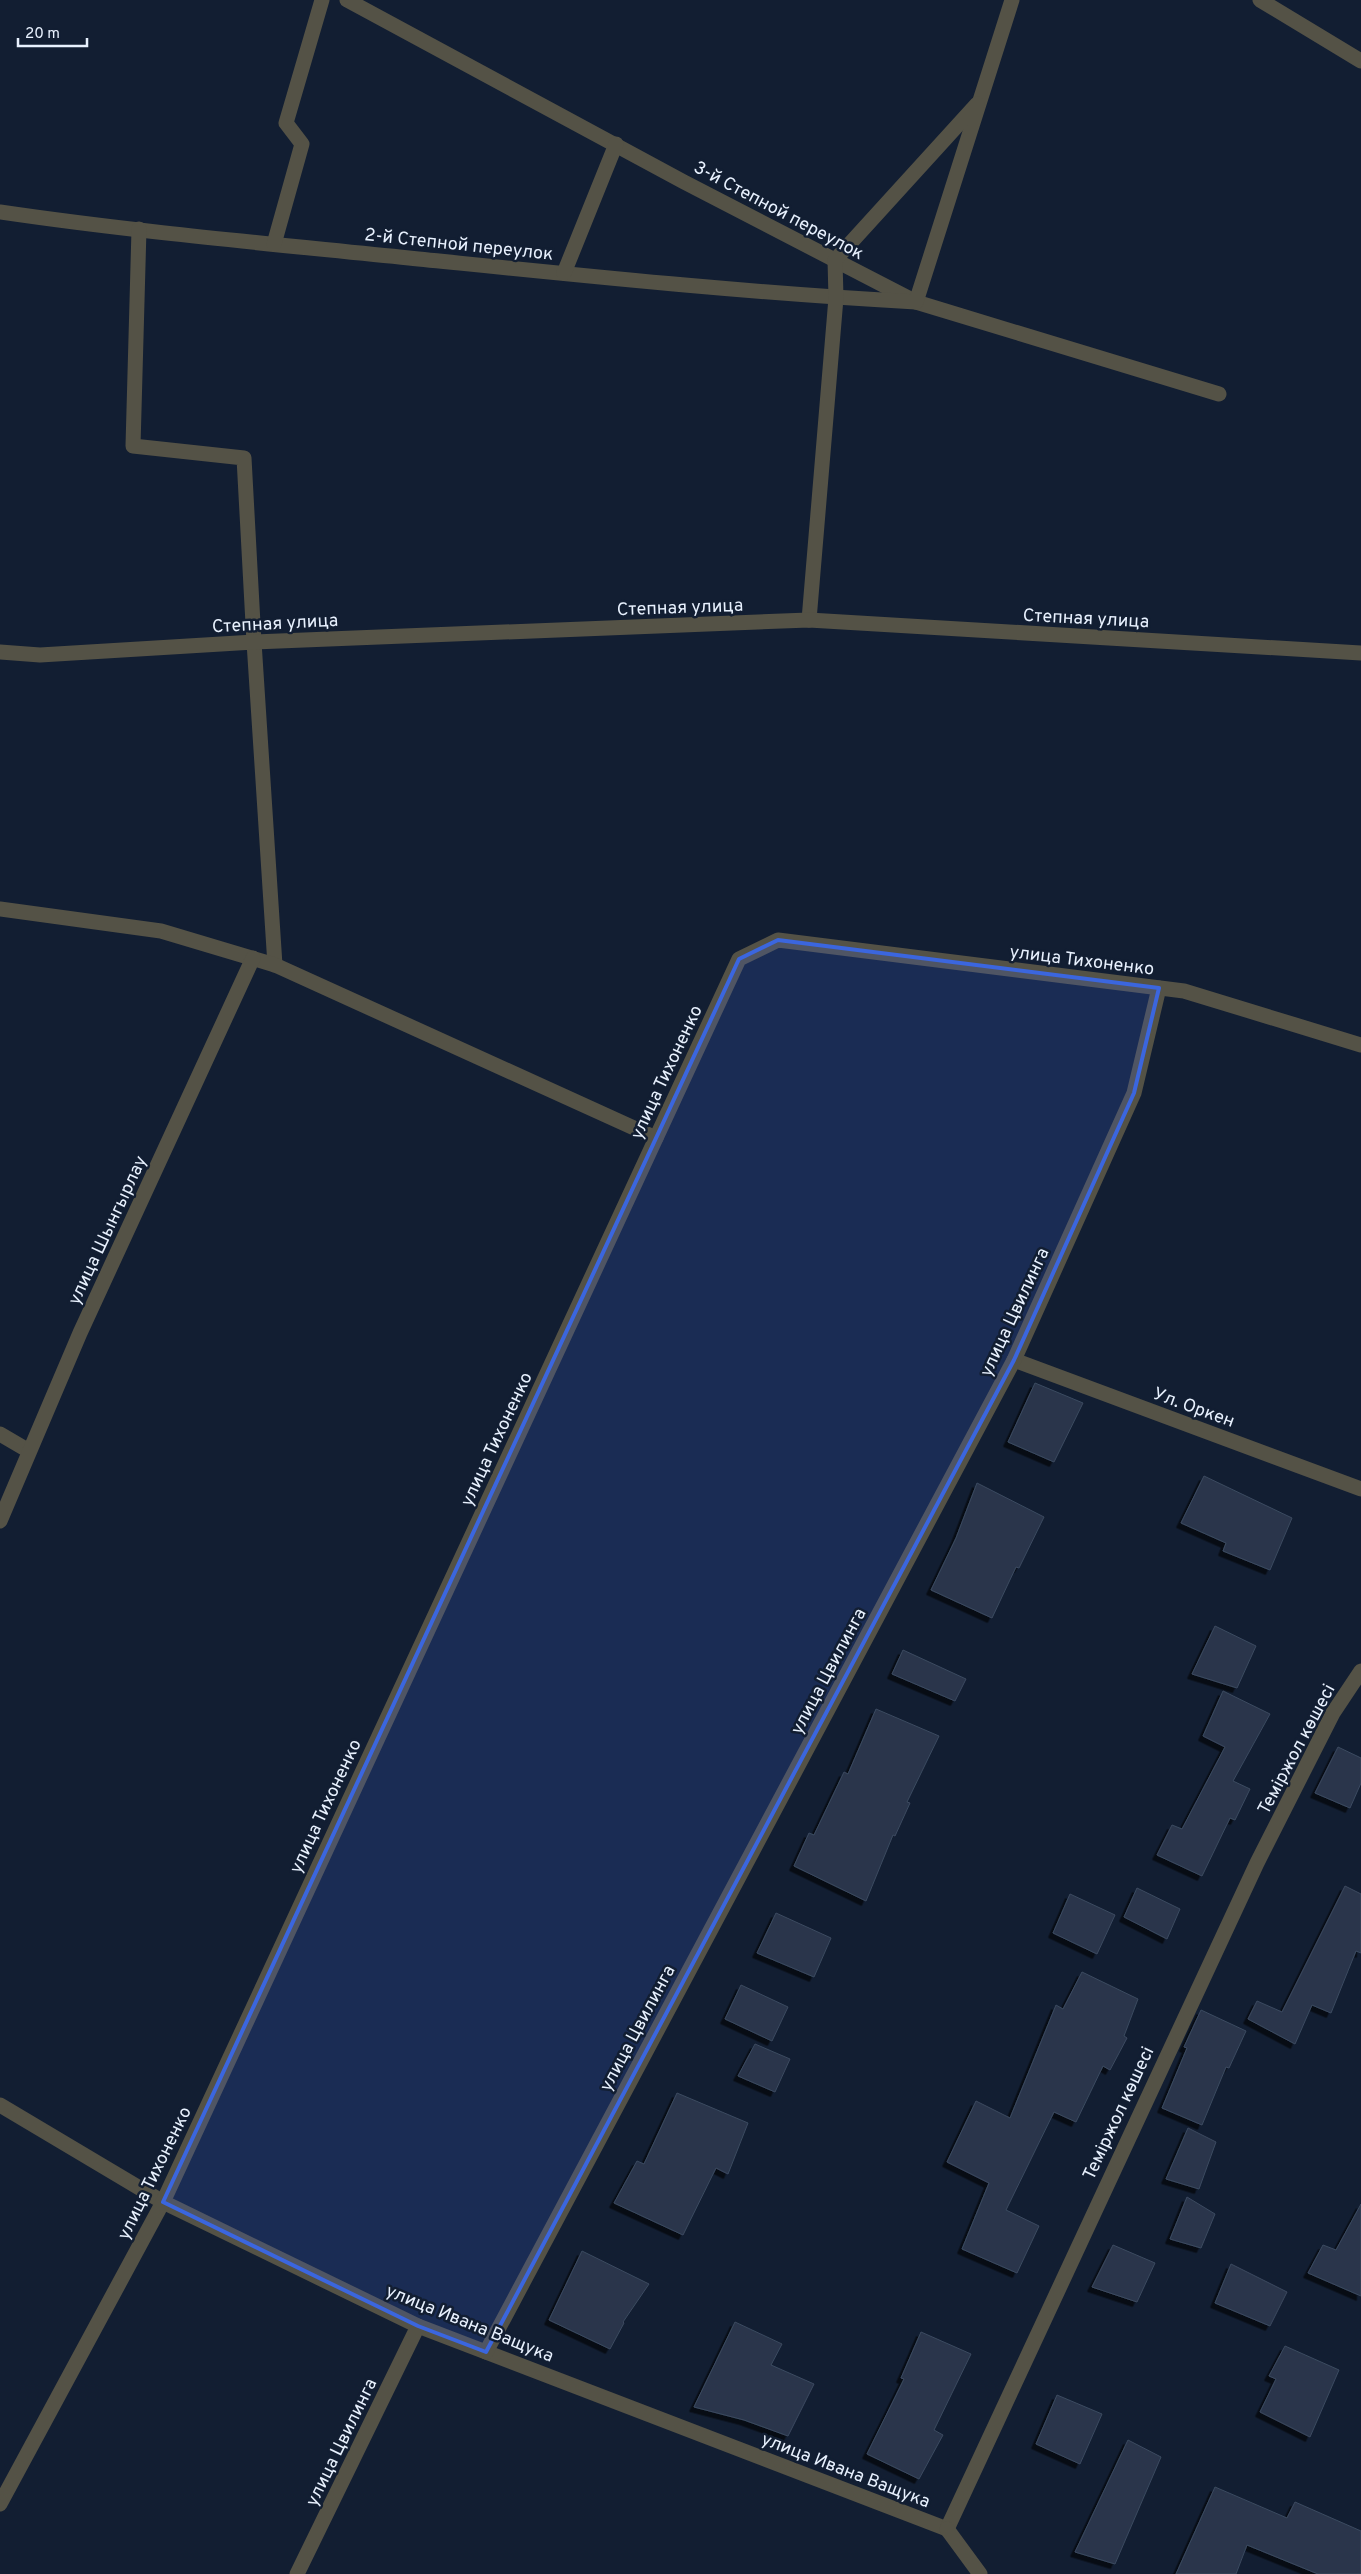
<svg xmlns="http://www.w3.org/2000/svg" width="1361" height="2574" font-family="Overpass,sans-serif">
<defs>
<filter id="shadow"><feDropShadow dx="-4.5" dy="4.5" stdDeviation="0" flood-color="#0009"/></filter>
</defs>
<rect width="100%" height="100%" fill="#121e32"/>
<g fill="#29364b" stroke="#3c4a60" filter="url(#shadow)">
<path d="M1035,1383L1083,1403L1054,1462L1008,1442Z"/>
<path d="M1204,1476L1292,1518L1270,1570L1223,1551L1226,1543L1181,1523Z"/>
<path d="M977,1483L1044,1517L1019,1568L1016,1567L992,1618L931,1590L956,1538Z"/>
<path d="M1215,1626L1256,1646L1237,1688L1192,1674Z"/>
<path d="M903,1650L966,1679L955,1701L892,1674Z"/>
<path d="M1223,1691L1270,1714L1233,1781L1250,1789L1235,1820L1230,1818L1202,1876L1157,1855L1172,1825L1182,1829L1225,1747L1203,1736Z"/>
<path d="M876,1709L939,1736L907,1802L910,1803L895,1836L893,1835L866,1901L794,1866L809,1833L814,1835L844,1772L848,1774Z"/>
<path d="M1338,1747L1361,1758V1783L1350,1808L1315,1793Z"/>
<path d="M1345,1886L1361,1894V1953L1356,1951L1331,2013L1312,2005L1295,2044L1248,2019L1257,2001L1282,2012Z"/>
<path d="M1137,1888L1180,1909L1167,1939L1124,1917Z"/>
<path d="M1070,1894L1115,1915L1097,1954L1053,1933Z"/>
<path d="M776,1913L831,1938L814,1977L757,1953Z"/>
<path d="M1082,1972L1138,1999L1124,2036L1127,2038L1110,2070L1103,2066L1076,2122L1054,2112L1006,2210L1039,2226L1017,2273L962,2249L989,2183L947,2162L976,2101L1010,2118L1056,2005L1063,2009Z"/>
<path d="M741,1985L788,2007L772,2041L725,2019Z"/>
<path d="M1201,2010L1246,2031L1229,2068L1226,2067L1202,2125L1162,2108L1187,2048L1184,2047Z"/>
<path d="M755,2044L790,2059L775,2092L738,2076Z"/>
<path d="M677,2093L748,2123L728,2174L716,2168L683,2235L614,2203L637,2161L644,2164Z"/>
<path d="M1188,2128L1216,2142L1199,2189L1166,2179Z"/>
<path d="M1187,2197L1215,2214L1201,2248L1170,2239Z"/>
<path d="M1361,2204V2296L1308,2273L1323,2245L1336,2250Z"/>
<path d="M1113,2245L1155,2263L1137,2302L1092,2287Z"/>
<path d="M582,2251L649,2284L623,2322L624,2323L610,2349L549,2320Z"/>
<path d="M1231,2264L1287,2292L1270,2326L1215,2303Z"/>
<path d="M735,2322L782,2344L771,2365L814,2384L788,2436L744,2420L694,2407Z"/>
<path d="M921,2332L971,2354L934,2430L943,2435L919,2479L867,2454L904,2379L901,2378Z"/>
<path d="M1285,2346L1339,2370L1310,2437L1260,2412L1276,2379L1269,2376Z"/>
<path d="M1057,2395L1102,2414L1080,2464L1036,2444Z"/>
<path d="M1128,2440L1161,2457L1115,2564L1075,2552Z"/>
<path d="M1215,2487L1287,2518L1295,2502L1361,2531V2574H1318L1247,2545L1236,2574H1176Z"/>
</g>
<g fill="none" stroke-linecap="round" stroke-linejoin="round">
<g stroke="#545246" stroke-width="15">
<path d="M347,0L684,182L916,302L1219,394"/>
<path d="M1260,0L1361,61"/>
<path d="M0,212C136,232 273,244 409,258C578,275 747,293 916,302L1012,0"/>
<path d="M139,229L133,446L244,458L254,642L275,965"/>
<path d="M274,244L302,144L286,123L322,0"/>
<path d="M564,273L616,144"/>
<path d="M809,620L836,298L835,260L977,104"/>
<path d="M0,652L40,655L254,642L809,620L1361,653"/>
<path d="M0,909L161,931L275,965L656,1138"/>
<path d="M1014,1360L1361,1489"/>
<path d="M0,1434L29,1451"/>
<path d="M0,1521L80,1333L253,958"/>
<path d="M0,2105L163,2202L418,2326L947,2529"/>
<path d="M486,2352L1014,1360L1134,1093L1159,988"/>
<path d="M0,2504L163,2202L739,959L778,940L1184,991L1361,1045"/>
<path d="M947,2529L1257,1863L1333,1713L1361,1671"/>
<path d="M947,2529L980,2574"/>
<path d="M297,2574L418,2326"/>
</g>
</g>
<path fill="#3b66de" fill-opacity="0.2" stroke="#3b66de" stroke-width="4" stroke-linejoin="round" d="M778,940L1159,988L1134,1093L1014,1360L486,2352L418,2326L163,2202L739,959Z"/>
<g text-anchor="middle" stroke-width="5" stroke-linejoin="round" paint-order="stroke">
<g font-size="18" fill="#e8f1fe" stroke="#121e32">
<text transform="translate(779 210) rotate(28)" y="6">3-й Степной переулок</text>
<text transform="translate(459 244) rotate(6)" y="6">2-й Степной переулок</text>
<text transform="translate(680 607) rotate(-2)" y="6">Степная улица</text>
<text transform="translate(1086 618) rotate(3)" y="6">Степная улица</text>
<text transform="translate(275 623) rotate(-3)" y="6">Степная улица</text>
<text transform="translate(1082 960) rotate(7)" y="6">улица Тихоненко</text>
<text transform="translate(666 1072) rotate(-65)" y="6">улица Тихоненко</text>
<text transform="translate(107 1230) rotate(-65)" y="6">улица Шынгырлау</text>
<text transform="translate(1014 1312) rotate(-65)" y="6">улица Цвилинга</text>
<text transform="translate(1194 1407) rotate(20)" y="6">Ул. Оркен</text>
<text transform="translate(496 1439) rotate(-65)" y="6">улица Тихоненко</text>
<text transform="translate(828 1671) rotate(-62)" y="6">улица Цвилинга</text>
<text transform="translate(1296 1749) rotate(-62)" y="6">Теміржол көшесі</text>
<text transform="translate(325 1806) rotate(-65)" y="6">улица Тихоненко</text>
<text transform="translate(637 2028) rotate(-62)" y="6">улица Цвилинга</text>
<text transform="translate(1118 2113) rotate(-65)" y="6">Теміржол көшесі</text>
<text transform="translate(154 2173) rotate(-64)" y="6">улица Тихоненко</text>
<text transform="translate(470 2323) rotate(22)" y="6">улица Ивана Ващука</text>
<text transform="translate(341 2442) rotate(-64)" y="6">улица Цвилинга</text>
<text transform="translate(846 2470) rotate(21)" y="6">улица Ивана Ващука</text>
</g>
</g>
<path d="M18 38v8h69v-8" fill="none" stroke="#e8f1fe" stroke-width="2.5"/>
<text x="25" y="38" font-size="15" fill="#e8f1fe" stroke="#121e32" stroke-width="4" paint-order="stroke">20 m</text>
</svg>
